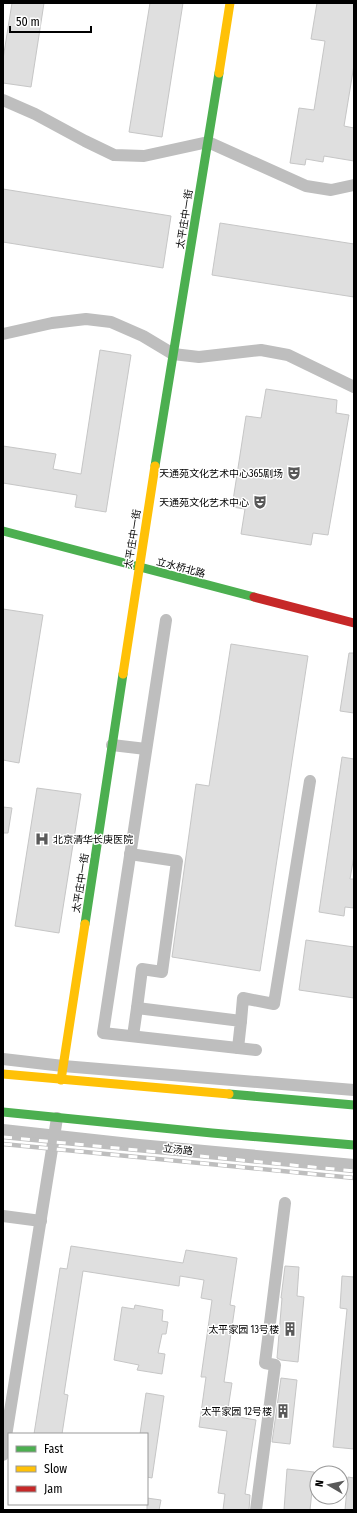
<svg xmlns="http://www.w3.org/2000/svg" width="357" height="1513" font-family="'Fira Sans Condensed','Noto Sans SC',sans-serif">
<rect width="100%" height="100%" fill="#fff"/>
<g fill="#dfdfdf" stroke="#c6c6c6">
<path d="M12,3H44L31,87L3,83V59Z"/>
<path d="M150,3H183L162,137L129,132Z"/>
<path d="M317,3H354V65L344,126L354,128V161L324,156L323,162L306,159L305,165L290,163L299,108L314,110L325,41L311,39Z"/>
<path d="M3,189L171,216L163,268L3,242Z"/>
<path d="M220,223L354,244V297L212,275Z"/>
<path d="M100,350L131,355L106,512L75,507L77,495L3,483V446L56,454L53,469L81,474Z"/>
<path d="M266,389L337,400L336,413L349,415L328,535L313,533L311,545L241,534L245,509L232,507L246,416L261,418Z"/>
<path d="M3,609L43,615L19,763L3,760Z"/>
<path d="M231,644L308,656L260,971L172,957L196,784L209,786Z"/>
<path d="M349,653H354V713L340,711Z"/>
<path d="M342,757L354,759V856L350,879H354V908L345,907L344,916L319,912Z"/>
<path d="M37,788L81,794L59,933L15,926Z"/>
<path d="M3,807L12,808L8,833H3Z"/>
<path d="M306,940L354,947V998L299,990Z"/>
<path d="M71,1246L183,1263L186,1250L237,1258L230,1305L235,1306L224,1382L232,1383L227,1415L256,1420L245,1494L250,1495L249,1510H223L225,1494L218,1493L227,1431L199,1427L206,1377H201L212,1300L201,1298L204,1280L180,1276L179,1286L83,1271L64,1394L68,1395L62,1434H34L60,1268L67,1269Z"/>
<path d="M285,1266L299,1267L297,1296L304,1297L298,1362L281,1360L277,1358L282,1298H281Z"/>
<path d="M342,1276L354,1277V1449L333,1447L347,1309L340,1308Z"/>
<path d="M135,1305L163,1310L162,1321L168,1322L166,1334H162L158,1353L165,1354L162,1374L137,1370L139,1365L114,1360L122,1307L134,1309Z"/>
<path d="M281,1378L297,1380L290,1444L272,1442Z"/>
<path d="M146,1393L164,1396L152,1478L147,1477V1434H140Z"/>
<path d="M287,1469L314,1472L310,1510H284Z"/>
<path d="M348,1477L354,1478V1510H345Z"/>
<path d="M147,1498L161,1500L159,1510H147Z"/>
</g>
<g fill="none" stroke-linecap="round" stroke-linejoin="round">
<g stroke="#bebebe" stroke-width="12">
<path d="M3,100L35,114L85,141L114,155L144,156L208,142L306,186L331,190L354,185"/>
<path d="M3,334L52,323L86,319L111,322L143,336L173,354L199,357L261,350L288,355L354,387"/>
<path d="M166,620L103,1033L256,1050"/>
<path d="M112,745L146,749"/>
<path d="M130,854L177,861L162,972L142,969L137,1008L241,1021L238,1048"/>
<path d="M241,1021L243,998L274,1004L310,781"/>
<path d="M133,1036L137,1008"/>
<path d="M3,1059L63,1066L354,1090"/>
<path d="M3,1130L139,1145L354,1165"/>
<path d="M3,1216L41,1221"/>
<path d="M3,1455L57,1118"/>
<path d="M256,1510L275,1365L265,1363L285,1203"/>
</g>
<g stroke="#4caf50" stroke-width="9">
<path d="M155,466L219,73"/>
<path d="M3,531L254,597"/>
<path d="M85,924L123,674"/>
<path d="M229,1094L354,1105"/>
<path d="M3,1112L212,1133L354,1145"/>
</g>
<g stroke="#ffc107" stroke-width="9">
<path d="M219,73L230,3"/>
<path d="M123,674L155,466"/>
<path d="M3,1074L229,1094"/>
<path d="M61,1080L85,924"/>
</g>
<path stroke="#c62828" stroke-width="9" d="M254,597L354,623"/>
<defs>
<g id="rail">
<path d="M3,1137L354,1171"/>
<path d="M3,1144L354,1178"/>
</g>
</defs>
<use href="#rail" stroke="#bebebe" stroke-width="4.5"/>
<use href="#rail" stroke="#fff" stroke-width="3" stroke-dasharray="9" stroke-linecap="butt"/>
</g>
<defs>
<symbol id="theatre-bare" viewBox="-9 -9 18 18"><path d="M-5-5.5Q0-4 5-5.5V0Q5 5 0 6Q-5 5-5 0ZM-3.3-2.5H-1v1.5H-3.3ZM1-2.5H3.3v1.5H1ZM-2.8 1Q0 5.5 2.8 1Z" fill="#595959" stroke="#fff" stroke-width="2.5" paint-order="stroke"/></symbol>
<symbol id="hospital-bare" viewBox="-9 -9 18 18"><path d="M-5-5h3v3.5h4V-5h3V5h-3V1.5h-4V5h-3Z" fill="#595959" stroke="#fff" stroke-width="2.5" paint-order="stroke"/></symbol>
<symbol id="building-bare" viewBox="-9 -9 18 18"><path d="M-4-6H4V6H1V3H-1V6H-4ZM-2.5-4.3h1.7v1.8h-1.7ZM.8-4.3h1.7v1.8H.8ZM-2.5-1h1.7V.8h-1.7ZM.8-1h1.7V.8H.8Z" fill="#595959" stroke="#fff" stroke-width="2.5" paint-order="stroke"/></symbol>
</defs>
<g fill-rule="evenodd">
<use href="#theatre-bare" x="284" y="463" width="20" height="20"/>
<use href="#theatre-bare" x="250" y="492" width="20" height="20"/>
<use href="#hospital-bare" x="32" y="829" width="20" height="20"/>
<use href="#building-bare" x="280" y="1319" width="20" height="20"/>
<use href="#building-bare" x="273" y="1401" width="20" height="20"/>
</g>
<g text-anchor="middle" stroke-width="3" stroke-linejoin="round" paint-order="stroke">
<g font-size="10" fill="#000" stroke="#fff">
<text transform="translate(184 219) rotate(-81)" y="4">太平庄中一街</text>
<text transform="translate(132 539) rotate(-81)" y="4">太平庄中一街</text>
<text transform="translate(181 567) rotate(15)" y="4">立水桥北路</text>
<text transform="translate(80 883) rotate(-81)" y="4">太平庄中一街</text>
<text transform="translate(178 1149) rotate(6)" y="4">立汤路</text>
</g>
<g font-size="10" fill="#000" stroke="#fff" text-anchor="end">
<text x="283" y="477">天通苑文化艺术中心365剧场</text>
<text x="249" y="506">天通苑文化艺术中心</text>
<text x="53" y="843" text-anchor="start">北京清华长庚医院</text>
<text x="279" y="1333">太平家园 13号楼</text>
<text x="272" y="1415">太平家园 12号楼</text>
</g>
</g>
<rect width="357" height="1513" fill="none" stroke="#000000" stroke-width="8"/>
<rect x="8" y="1433" width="140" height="72" fill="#ffffff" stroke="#999999"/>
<rect x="16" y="1446" width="20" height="6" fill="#4caf50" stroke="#999999"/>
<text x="44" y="1453" font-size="12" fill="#000000">Fast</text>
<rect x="16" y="1466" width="20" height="6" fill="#ffc107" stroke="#999999"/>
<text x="44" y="1473" font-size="12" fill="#000000">Slow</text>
<rect x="16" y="1486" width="20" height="6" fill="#c62828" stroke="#999999"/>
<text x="44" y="1493" font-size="12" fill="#000000">Jam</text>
<g transform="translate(329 1485) rotate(279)"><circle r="19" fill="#ffffff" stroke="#999999"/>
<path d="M0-3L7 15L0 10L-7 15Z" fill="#595959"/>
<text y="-6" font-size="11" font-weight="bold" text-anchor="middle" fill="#000000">N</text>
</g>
<path d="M10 26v6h81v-6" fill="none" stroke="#000000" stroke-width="2"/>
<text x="16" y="26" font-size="12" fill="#000000" stroke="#ffffff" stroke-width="3" paint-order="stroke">50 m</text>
</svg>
